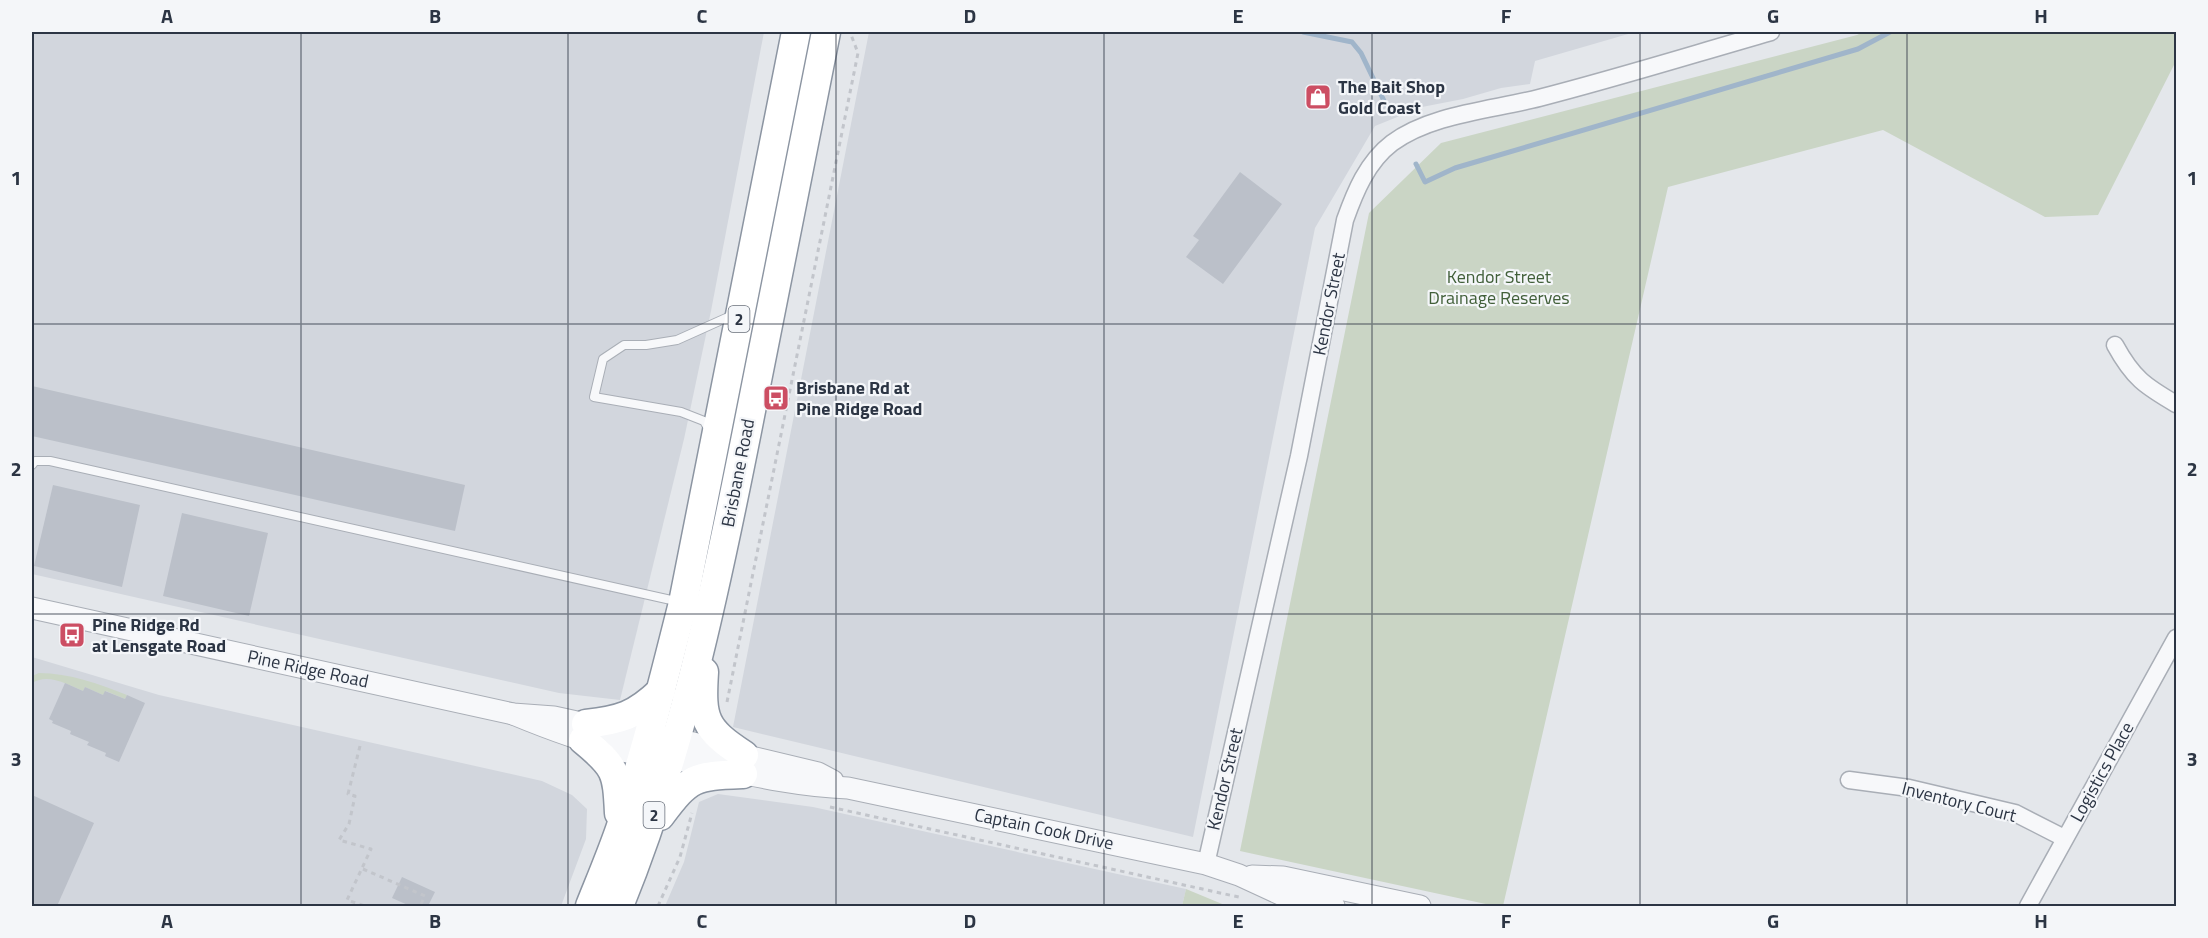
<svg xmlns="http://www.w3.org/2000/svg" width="2208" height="938" font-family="'Titillium Web',sans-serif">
<rect width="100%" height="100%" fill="#e4e7eb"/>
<g fill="#d2d6dd">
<path d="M32,32H764L711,311L684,439L620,700L559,693L32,574Z"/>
<path d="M869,32H1635L1535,61L1530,84L1501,88L1463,99L1422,107L1375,126L1315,228L1193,837L733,727Z"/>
<path d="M32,657L159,695L542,781L572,795L587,809L586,839L561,906H32Z"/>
<path d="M718,794L813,807L1186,889L1182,906H665L684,862L699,802Z"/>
</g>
<g fill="#cad5c5">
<path d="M1863,32H2176V61L2098,215L2045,217L1883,130L1668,187L1503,906H1495L1240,851L1369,213L1441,143L1857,35Z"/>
<path d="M39,673C69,673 100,684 127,695L125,699L106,691L103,695L85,687L83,691C67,684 48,673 32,683V676Z"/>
<path d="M1186,889L1227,906H1182Z"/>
</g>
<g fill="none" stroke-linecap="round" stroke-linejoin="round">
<g stroke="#a0b5ca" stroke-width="5">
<path d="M1303,32L1352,42L1361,53L1386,105"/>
<path d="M1416,164L1425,182L1455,168L1858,49L1890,32"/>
</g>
</g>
<g fill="#bbc0c9">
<path d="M1240,172L1282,204L1223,284L1186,257L1199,240L1193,236Z"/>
<path d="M32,386L465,485L455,531L32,436Z"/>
<path d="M53,485L140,505L122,587L34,566Z"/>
<path d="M182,513L268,533L249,616L163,596Z"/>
<path d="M65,683L83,691L85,687L103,695L105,691L125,699L127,695L145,703L119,762L105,756L106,753L87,745L89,742L70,734L71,731L52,723L53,721L49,719Z"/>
<path d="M32,795L94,823L57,906H32Z"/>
<path d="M402,877L435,892L428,906H410L392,898Z"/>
</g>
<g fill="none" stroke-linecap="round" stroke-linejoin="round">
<defs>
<g id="service">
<path d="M709,430L704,421L681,412L594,397L603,359L624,345H646L677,340L735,314"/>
<path d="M32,465L35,461H50L680,602"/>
</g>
<g id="minor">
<path d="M2115,345C2133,378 2145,386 2176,404"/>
<path d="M1849,780L1909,788L2015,813L2064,838"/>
<path d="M1206,864L1299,456L1345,220C1355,192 1367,162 1392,143C1431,114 1492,110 1539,98C1617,78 1694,54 1771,32"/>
<path d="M2028,906L2176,638"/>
</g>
<g id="tertiary">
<path d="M32,608L513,714L554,717L627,733L693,743L818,773L833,781"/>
<path d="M513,714C549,729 584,742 622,751C646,756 670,758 694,763C746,774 795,786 848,788L1206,864L1239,875L1280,894L1334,906"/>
<path d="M1252,876L1283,877L1420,906"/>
</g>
<g id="trunk">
<path d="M704,672C701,719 704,729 744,755"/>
<path d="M586,724C620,720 635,716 661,691"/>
<path d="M583,740C616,767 617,772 619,813"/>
<path d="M660,816C690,776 694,776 743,774"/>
<path d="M590,906C600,881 611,855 620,829C645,755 664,679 683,603L796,32"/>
<path d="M619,906C681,754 715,592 747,431C773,298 800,165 826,32"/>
</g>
</defs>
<use href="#service" stroke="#a9aeb6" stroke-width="10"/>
<use href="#minor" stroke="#a9aeb6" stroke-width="19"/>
<use href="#tertiary" stroke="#a9aeb6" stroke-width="23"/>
<use href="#trunk" stroke="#8c95a2" stroke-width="31"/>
<g stroke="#c2c5cb" stroke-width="3" stroke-dasharray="4.5 4.5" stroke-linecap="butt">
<path d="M727,702L858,53L850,32"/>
<path d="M360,746L348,794L355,796L349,824L339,840L371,849L347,900L365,906"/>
<path d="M830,807L1243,898"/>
<path d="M363,869L425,896L420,906"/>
<path d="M658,906L680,857L692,813"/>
</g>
<use href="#service" stroke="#f7f8fa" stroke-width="8"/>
<use href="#minor" stroke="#f7f8fa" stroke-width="16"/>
<use href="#tertiary" stroke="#f7f8fa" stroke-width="21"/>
<use href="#trunk" stroke="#fff" stroke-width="28"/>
</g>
<path fill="none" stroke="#2c3544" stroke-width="1.5" stroke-opacity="0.55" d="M301,32V906M568,32V906M836,32V906M1104,32V906M1372,32V906M1640,32V906M1907,32V906M32,324H2176M32,614H2176"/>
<defs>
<symbol id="shop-square" viewBox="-11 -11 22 22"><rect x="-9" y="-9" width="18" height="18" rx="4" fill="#cc4e63" stroke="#f4f6f9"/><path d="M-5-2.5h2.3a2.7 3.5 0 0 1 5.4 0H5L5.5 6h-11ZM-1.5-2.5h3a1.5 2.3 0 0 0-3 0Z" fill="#fff"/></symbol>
<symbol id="bus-square" viewBox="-11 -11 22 22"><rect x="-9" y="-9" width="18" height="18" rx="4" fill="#cc4e63" stroke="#f4f6f9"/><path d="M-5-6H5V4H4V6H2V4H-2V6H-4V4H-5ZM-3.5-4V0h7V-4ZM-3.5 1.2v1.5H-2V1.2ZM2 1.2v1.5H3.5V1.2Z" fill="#fff"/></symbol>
</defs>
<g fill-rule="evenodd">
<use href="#shop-square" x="1303" y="82" width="30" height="30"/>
<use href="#bus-square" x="761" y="383" width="30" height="30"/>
<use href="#bus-square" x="57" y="620" width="30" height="30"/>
</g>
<g text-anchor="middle" stroke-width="4.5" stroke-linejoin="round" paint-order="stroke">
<g fill="#f4f6f9" stroke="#686f7a" stroke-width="1.5">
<rect x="728.5" y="306" width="21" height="26" rx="4.5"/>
<rect x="643.5" y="802" width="21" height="26" rx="4.5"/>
</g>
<g font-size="16" font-weight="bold" fill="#2c3544">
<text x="739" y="325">2</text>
<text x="654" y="821">2</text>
</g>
<g font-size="18" font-weight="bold" fill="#2c3544" stroke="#f4f6f9" text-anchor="start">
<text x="1338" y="93">The Bait Shop<tspan x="1338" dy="21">Gold Coast</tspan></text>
<text x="796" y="394">Brisbane Rd at<tspan x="796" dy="21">Pine Ridge Road</tspan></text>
<text x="92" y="631">Pine Ridge Rd<tspan x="92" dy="21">at Lensgate Road</tspan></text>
</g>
<g font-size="18" fill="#415f39" stroke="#f4f6f9">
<text x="1499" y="283">Kendor Street<tspan x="1499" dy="21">Drainage Reserves</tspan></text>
</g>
<g font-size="18" fill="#2c3544" stroke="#f4f6f9">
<text transform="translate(1329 304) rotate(-79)" y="6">Kendor Street</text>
<text transform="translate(738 473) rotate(-79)" y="6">Brisbane Road</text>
<text transform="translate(308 669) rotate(12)" y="6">Pine Ridge Road</text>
<text transform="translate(2102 772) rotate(-61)" y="6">Logistics Place</text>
<text transform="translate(1225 779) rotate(-77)" y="6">Kendor Street</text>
<text transform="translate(1959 802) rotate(14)" y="6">Inventory Court</text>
<text transform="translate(1044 829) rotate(12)" y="6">Captain Cook Drive</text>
</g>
</g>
<rect width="2208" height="938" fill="none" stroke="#f4f6f9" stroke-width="66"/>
<rect x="33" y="33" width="2142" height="872" fill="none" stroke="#2c3544" stroke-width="2"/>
<g font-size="20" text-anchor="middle" font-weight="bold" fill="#2c3544">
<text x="167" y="23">A</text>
<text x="435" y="23">B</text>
<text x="702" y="23">C</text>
<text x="970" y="23">D</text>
<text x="1238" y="23">E</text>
<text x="1506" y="23">F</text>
<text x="1773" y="23">G</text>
<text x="2041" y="23">H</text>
<text x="16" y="185">1</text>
<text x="2192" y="185">1</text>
<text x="16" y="476">2</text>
<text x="2192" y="476">2</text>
<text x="16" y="766">3</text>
<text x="2192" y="766">3</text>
<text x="167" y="928">A</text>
<text x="435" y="928">B</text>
<text x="702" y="928">C</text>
<text x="970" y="928">D</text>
<text x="1238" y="928">E</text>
<text x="1506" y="928">F</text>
<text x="1773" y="928">G</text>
<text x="2041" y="928">H</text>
</g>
</svg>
